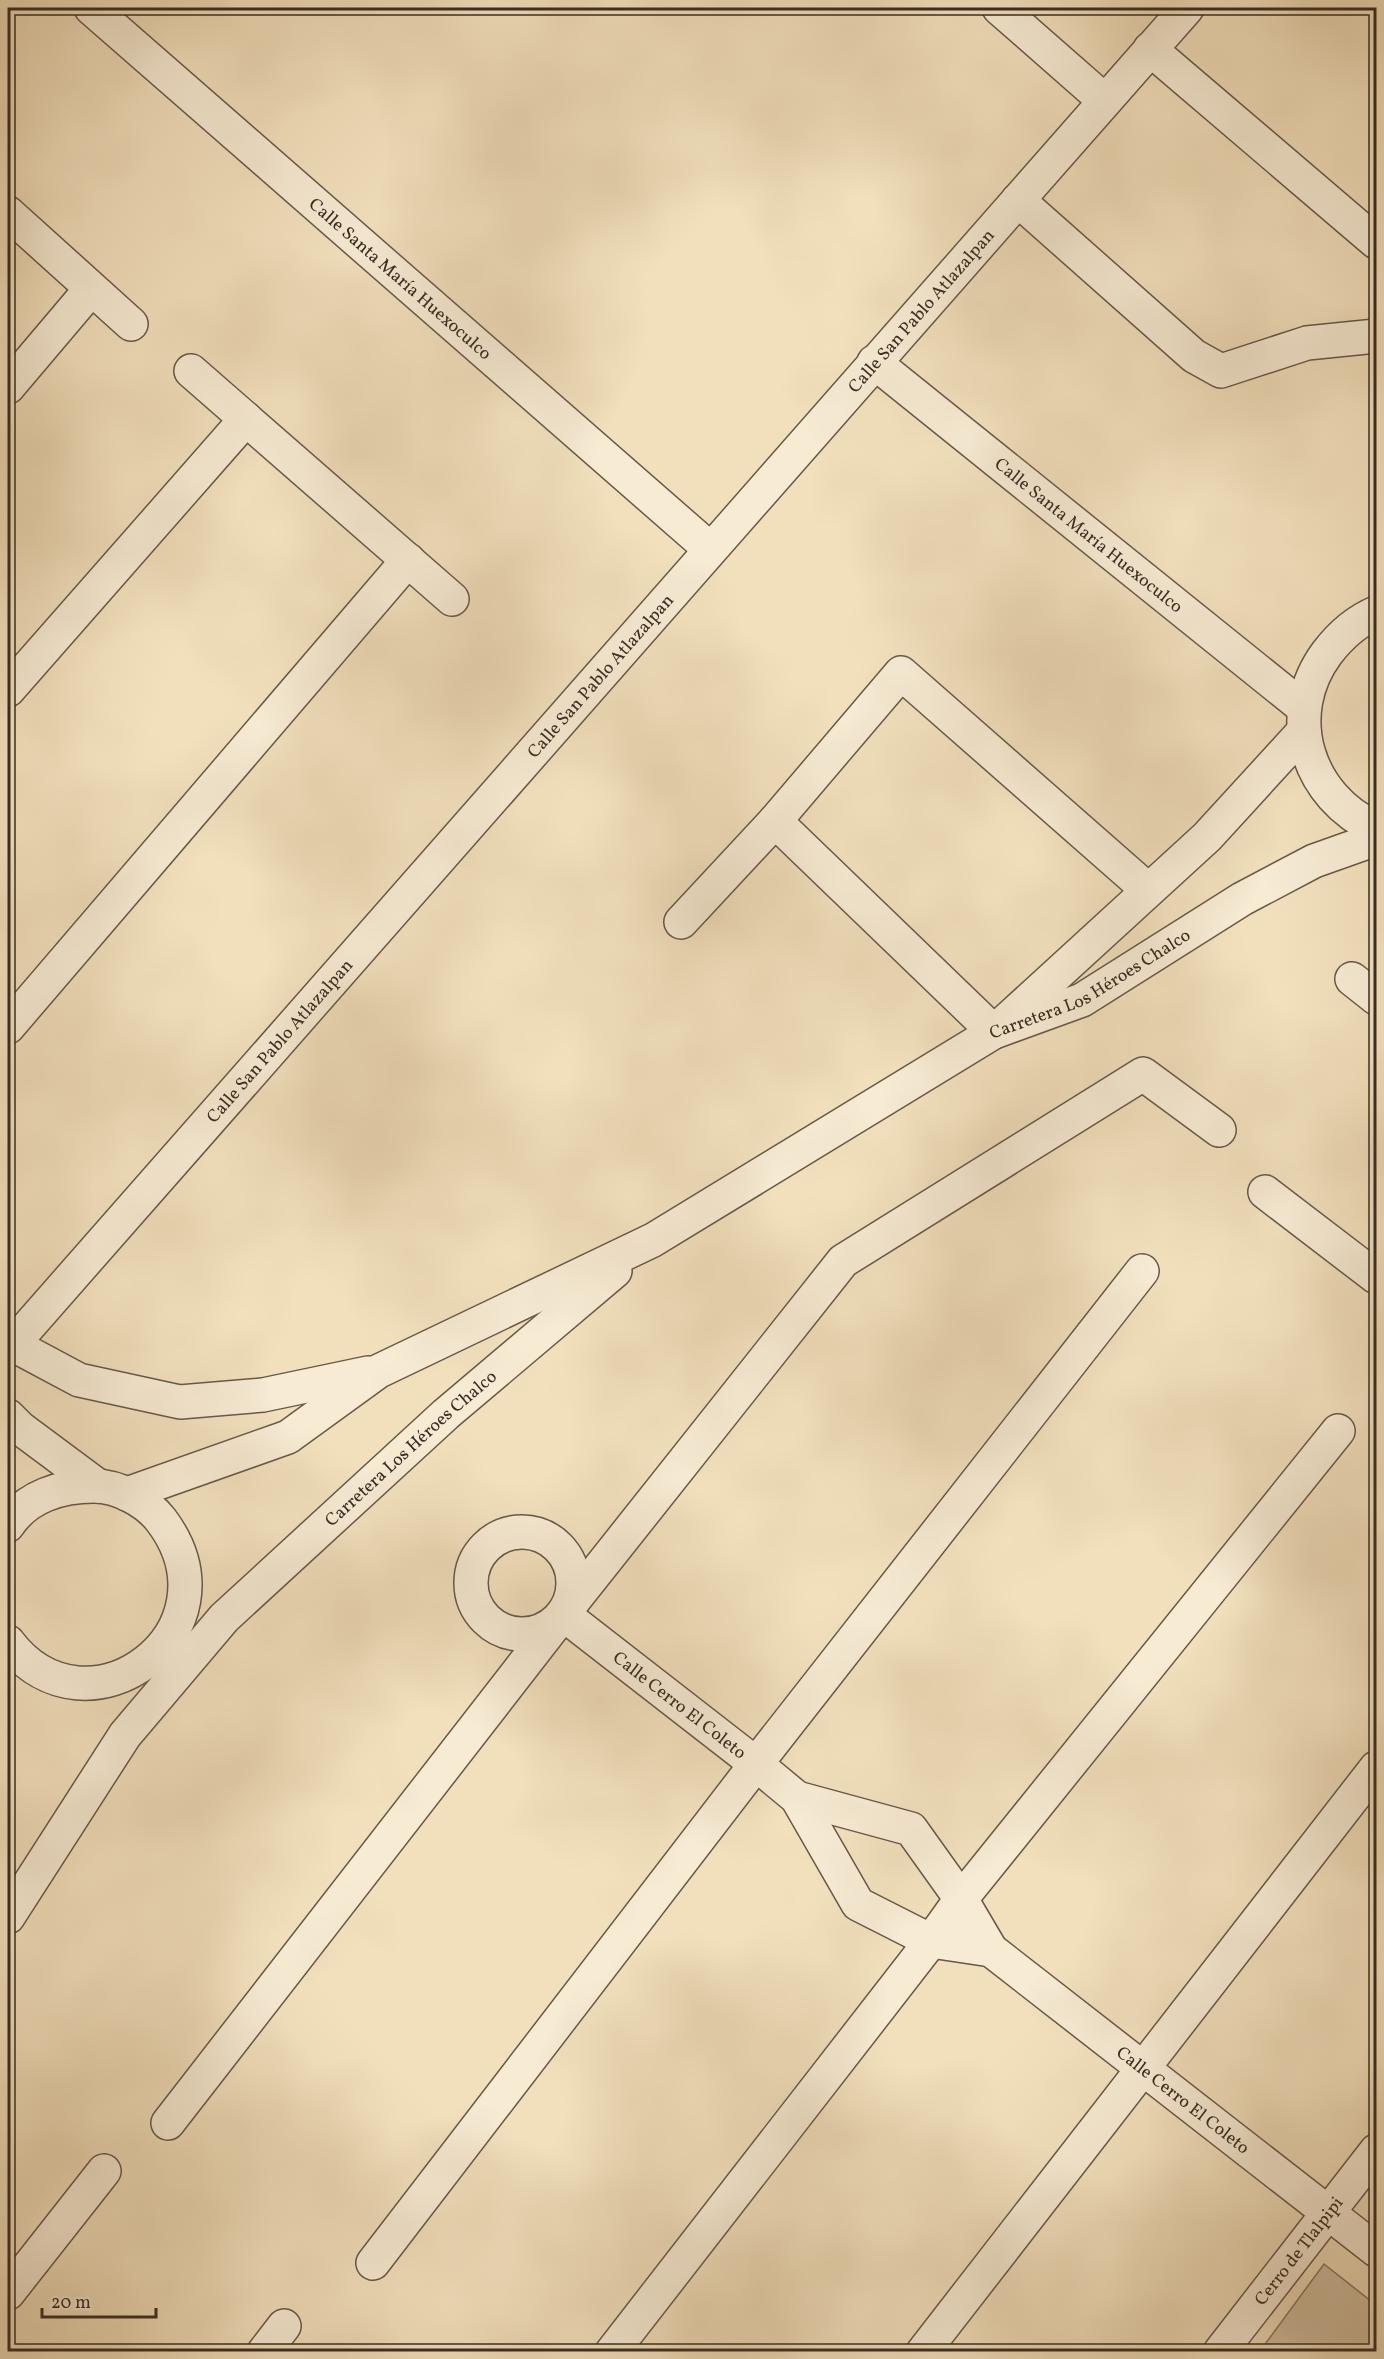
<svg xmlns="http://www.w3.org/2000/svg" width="1384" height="2359" font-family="Vollkorn,serif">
<rect width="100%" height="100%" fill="#f2e0bd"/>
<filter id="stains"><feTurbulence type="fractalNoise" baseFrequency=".00333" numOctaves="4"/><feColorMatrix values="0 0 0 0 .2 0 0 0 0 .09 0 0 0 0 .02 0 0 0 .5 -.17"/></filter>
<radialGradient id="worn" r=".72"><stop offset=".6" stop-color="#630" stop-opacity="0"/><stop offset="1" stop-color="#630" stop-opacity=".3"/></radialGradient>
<path fill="#d2c1a3" stroke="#857664" stroke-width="1.5" d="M1324,2264L1376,2305V2351H1260Z"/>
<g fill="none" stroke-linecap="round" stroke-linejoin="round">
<defs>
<g id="minor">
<path id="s1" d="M91,8L710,549"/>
<path d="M999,8L1105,101"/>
<path d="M1150,49L1376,242"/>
<path d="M1018,200L1194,356L1221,371L1307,343L1376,336"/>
<path d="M8,213L131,324"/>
<path id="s2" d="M874,362L1304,708"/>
<path d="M191,371L452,599"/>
<path d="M8,387L91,289"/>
<path d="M1376,613C1357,621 1340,636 1327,653C1281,715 1307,797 1376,828"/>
<path d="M8,690L246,419"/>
<path d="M775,821L994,1032"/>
<path d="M681,922L775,821L901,673L1148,890"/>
<path d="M1352,979L1376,998"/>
<path d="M1006,1021L1207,837L1304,731"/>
<path d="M8,1027L408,560"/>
<path d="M1265,1192L1376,1277"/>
<path d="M8,1342L79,1380L180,1402L263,1395L368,1373"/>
<path id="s3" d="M12,1345L1187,8"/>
<path d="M8,1416L20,1428L98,1486"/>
<path id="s4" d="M127,1494L288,1437L379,1371L653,1240L994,1032L1082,1000L1242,899L1314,861L1376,839"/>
<path d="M8,1525C27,1496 61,1486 94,1486C119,1486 147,1502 161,1520C245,1631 87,1747 8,1642"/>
<circle cx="522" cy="1583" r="51"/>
<path id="s5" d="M563,1614L756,1764L797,1798L858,1904L931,1941L991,1950"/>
<path id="s6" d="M797,1798L911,1829L961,1899L991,1950L1376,2250"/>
<path id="s7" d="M8,1917L125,1735L224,1618L446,1414L615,1271"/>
<path d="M168,2123L563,1614L843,1261L1143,1074L1219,1130"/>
<path d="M373,2263L756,1764L1142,1271"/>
<path d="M8,2293L104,2171"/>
<path d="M264,2352L284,2326"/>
<path d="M612,2352L931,1941L961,1899L1338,1431"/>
<path d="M923,2352L1376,1768"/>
<path id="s8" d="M1220,2352L1376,2151"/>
</g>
</defs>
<use href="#minor" stroke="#66594a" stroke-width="36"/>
<use href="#minor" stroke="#f7ebd4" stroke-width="33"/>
</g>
<g text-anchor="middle" stroke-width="5" stroke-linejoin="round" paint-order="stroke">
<g font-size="18" fill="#382c24" stroke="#f7ebd4">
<text dy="6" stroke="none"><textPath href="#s1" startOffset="411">Calle Santa María Huexoculco</textPath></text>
<text dy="6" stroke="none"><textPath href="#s3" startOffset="1377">Calle San Pablo Atlazalpan</textPath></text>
<text dy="6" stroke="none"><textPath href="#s2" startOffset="276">Calle Santa María Huexoculco</textPath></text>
<text dy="6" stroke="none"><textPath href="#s3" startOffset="891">Calle San Pablo Atlazalpan</textPath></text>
<text dy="6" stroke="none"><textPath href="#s4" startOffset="1094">Carretera Los Héroes Chalco</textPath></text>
<text dy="6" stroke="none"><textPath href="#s3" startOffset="405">Calle San Pablo Atlazalpan</textPath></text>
<text dy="6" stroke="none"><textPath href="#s7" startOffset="622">Carretera Los Héroes Chalco</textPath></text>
<text dy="6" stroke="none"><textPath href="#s5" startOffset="148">Calle Cerro El Coleto</textPath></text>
<text dy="6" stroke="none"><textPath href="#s6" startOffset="507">Calle Cerro El Coleto</textPath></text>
<text dy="6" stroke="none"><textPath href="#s8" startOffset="128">Cerro de Tlalpipi</textPath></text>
</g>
</g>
<rect width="1384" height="2359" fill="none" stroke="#f2e0bd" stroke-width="30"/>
<rect x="9" y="9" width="1366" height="2341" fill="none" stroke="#382c24" stroke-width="3"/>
<rect x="15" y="15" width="1354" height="2329" fill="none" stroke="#382c24" stroke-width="1.5"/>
<path d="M42 2308v9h114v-9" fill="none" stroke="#382c24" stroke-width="3"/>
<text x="51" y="2308" font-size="18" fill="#382c24" stroke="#f7ebd4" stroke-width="4.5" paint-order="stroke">20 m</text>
<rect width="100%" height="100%" filter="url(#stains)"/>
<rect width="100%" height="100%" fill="url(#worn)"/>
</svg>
